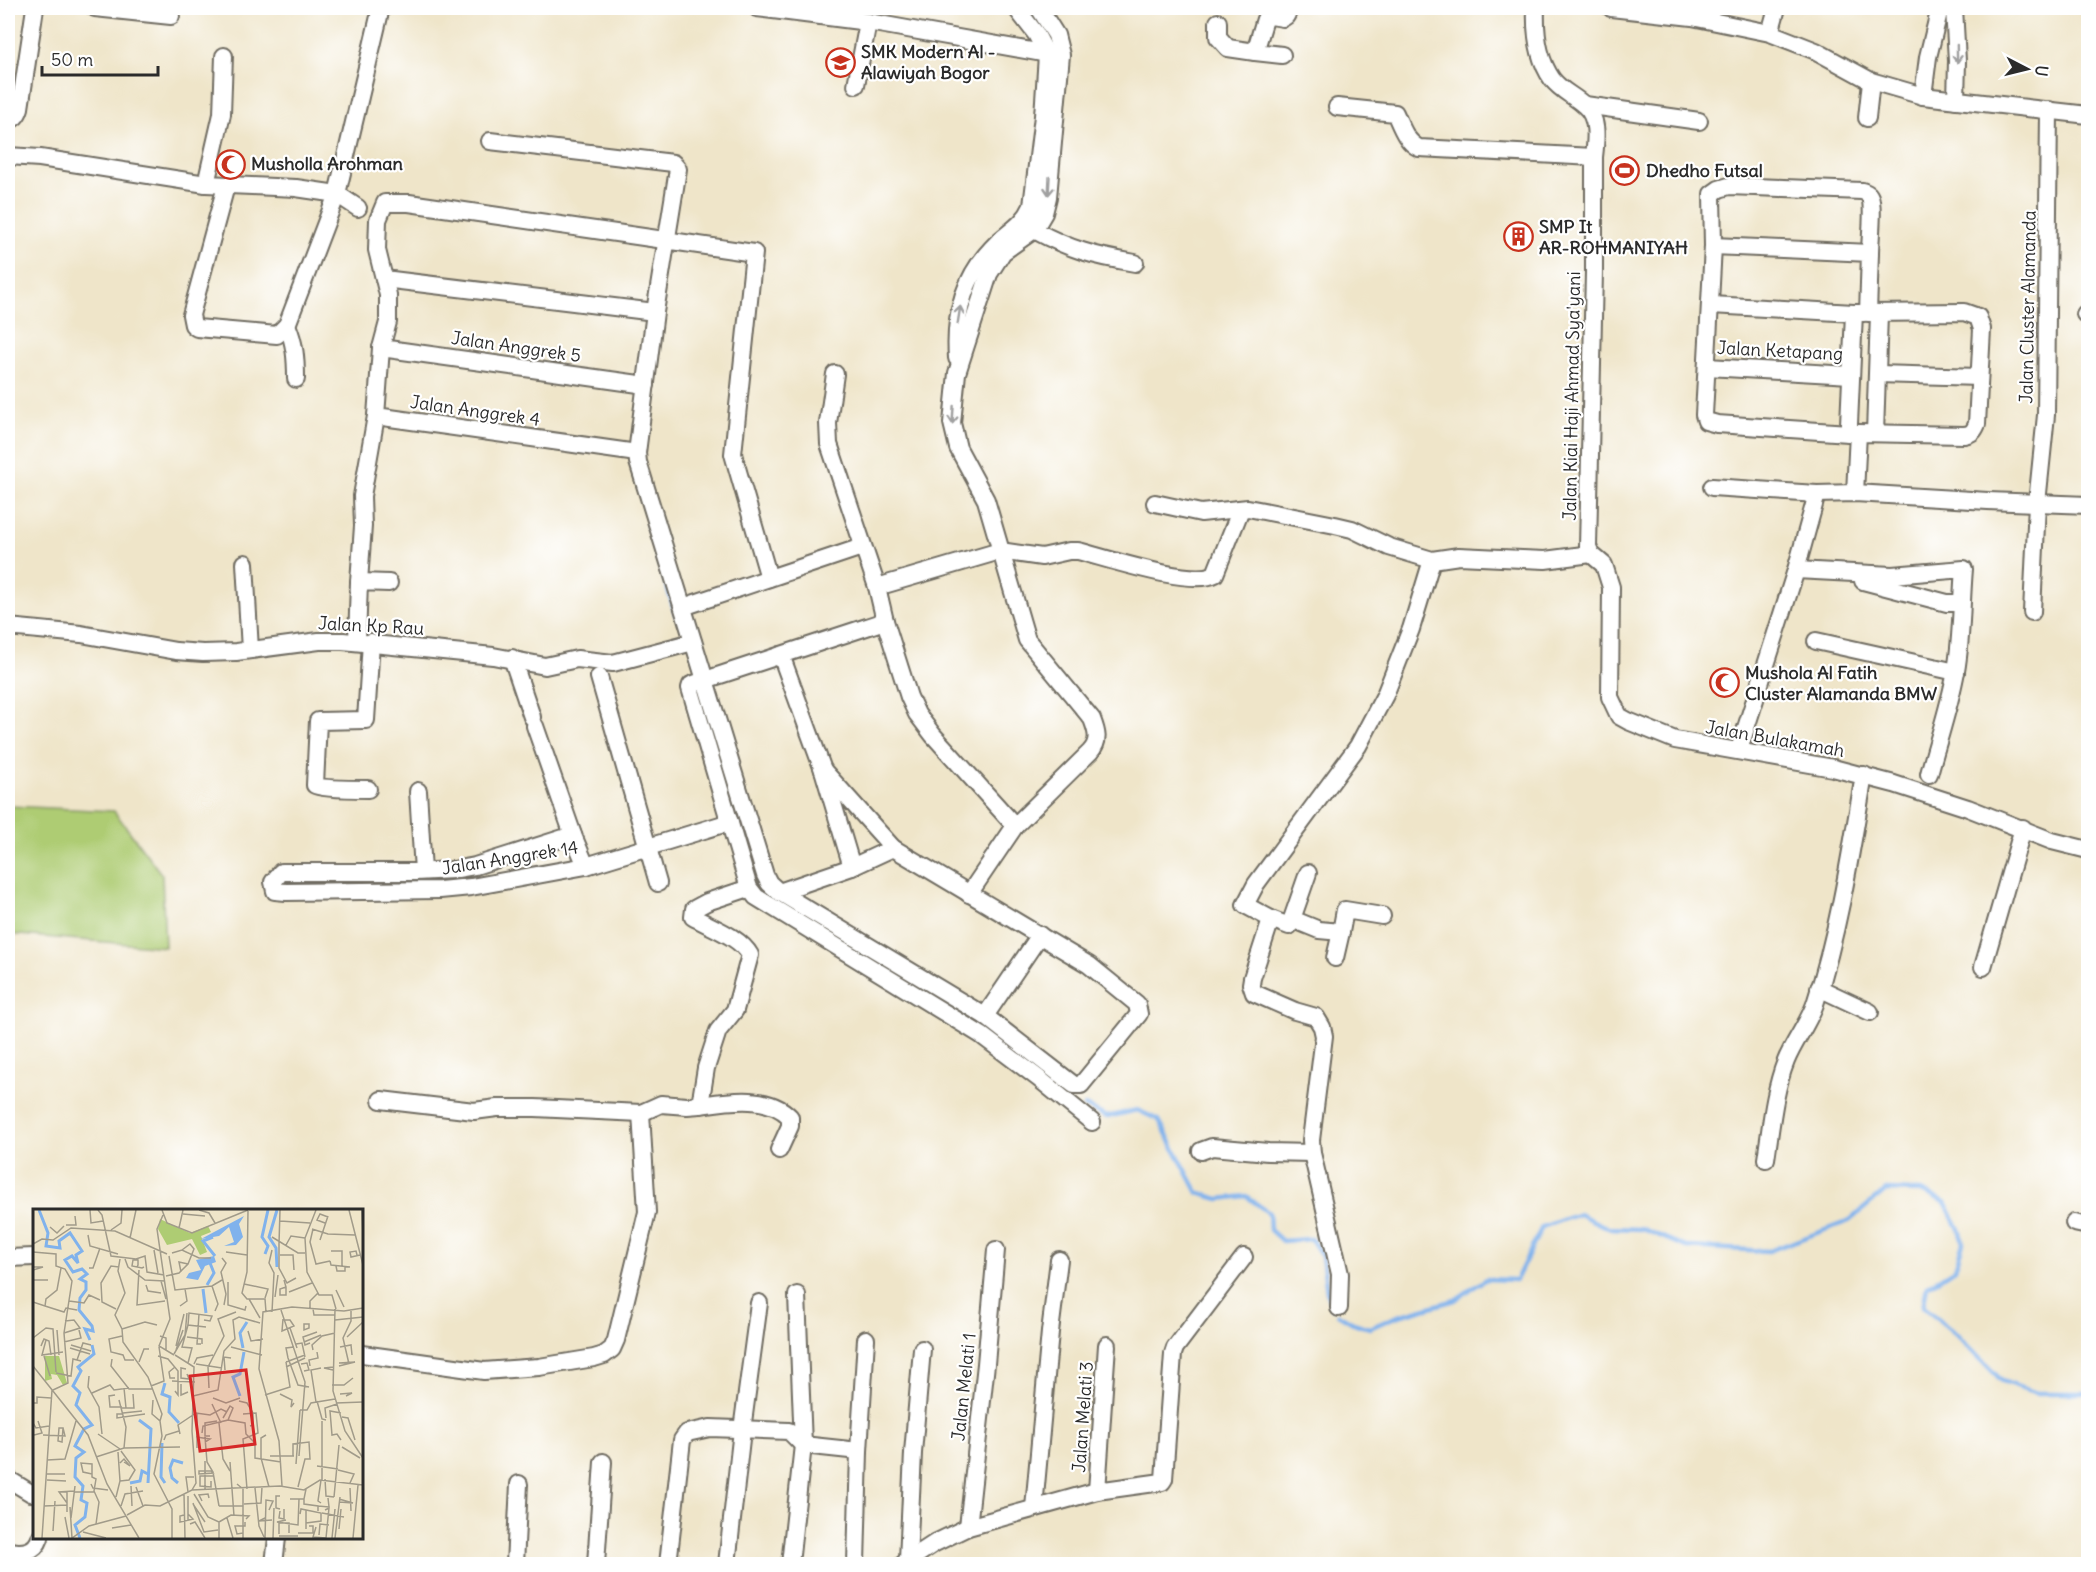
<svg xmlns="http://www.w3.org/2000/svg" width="2096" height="1572" font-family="Delius,sans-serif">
<rect width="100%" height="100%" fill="#fff"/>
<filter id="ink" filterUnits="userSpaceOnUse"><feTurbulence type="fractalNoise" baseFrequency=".0167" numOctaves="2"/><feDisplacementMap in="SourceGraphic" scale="12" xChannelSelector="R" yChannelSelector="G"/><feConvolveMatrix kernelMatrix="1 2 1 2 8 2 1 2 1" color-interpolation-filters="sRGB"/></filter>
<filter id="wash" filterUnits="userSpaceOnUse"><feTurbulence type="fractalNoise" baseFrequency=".008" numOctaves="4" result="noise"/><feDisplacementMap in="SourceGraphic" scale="24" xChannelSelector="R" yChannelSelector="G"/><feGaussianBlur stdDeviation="1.35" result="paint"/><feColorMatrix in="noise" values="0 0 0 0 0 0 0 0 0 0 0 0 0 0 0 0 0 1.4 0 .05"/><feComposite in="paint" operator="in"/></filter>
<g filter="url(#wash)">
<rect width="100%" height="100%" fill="#efe5c9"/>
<path fill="#aecc73" stroke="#6c7c4f" stroke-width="1.5" d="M8,806L114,811L162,875L165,947L8,934Z"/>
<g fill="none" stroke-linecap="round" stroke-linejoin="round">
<g stroke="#80b2ec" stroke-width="4.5">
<path d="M648,526L676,615"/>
<path d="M727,780L757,879L764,891L774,898"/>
<path d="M912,982L953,1008"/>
<path d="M1085,1106L1107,1117L1137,1110L1159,1120L1198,1193L1219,1199L1246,1196L1269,1213L1270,1230L1282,1241L1311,1239L1322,1256L1327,1292L1332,1308"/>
<path d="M1338,1314L1353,1323L1370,1328L1395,1317L1455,1300L1486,1279L1516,1280L1542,1227L1579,1214L1608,1228L1643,1229L1686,1247L1769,1251L1849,1221L1886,1190L1921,1191L1945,1202L1959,1229L1963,1243L1955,1269L1927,1286L1923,1307L1956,1334L2002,1381L2036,1393H2088"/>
</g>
</g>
</g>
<g filter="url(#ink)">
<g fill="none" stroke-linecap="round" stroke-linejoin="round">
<defs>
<g id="street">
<path d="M95,8L171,16"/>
<path d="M757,8L868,22L1054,55"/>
<path d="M1536,8C1535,31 1538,59 1552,79C1561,91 1573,95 1584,105C1599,117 1596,140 1594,157V272L1588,547L1591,554"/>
<path d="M1611,8L1692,17L1770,33L1816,51L1871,81L1923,96L2088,115"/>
<path d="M1954,8L1957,61L1956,100"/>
<path d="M1218,22V37L1228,48L1255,52"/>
<path d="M1770,33L1777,8"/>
<path d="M1282,55L1255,52L1265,19L1271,16L1283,18L1286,16L1290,8"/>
<path d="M856,85L868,22"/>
<path d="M1923,96L1928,57L1940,8"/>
<path d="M1585,105L1699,121"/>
<path d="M1337,107L1395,113C1401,126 1406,142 1419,148L1594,157"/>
<path d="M1867,118L1871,81"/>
<path d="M8,120C15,119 18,115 20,108L35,8"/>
<path d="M490,141L673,163L678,169L655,312L637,453L638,462L765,875L769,883L779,892L985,1016L1074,1085H1081L1139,1014L1137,1004L1089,965L893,848L823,770"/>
<path d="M8,156L40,158L206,184L296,188L337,194L358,208"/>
<path d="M206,184L222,114L224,56"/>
<path d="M226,186L191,315L193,325L197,328L277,335L287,325L337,194L381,8"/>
<path d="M1034,230C1071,250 1094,256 1135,263"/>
<path d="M1713,246L1870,253L1868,313L1964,312L1978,317L1982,329L1977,424C1974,431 1972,434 1964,435L1858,433L1855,493"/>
<path d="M384,279L655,312"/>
<path d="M1711,305L1854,313"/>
<path d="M2085,314L2088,315"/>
<path d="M287,325C295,343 296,360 296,379"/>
<path d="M381,348L646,385"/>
<path d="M957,358C954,313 964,275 997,243C1010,231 1025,223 1032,206L1043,116L1047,55L1036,34L1016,8"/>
<path d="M1707,367L1851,375"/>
<path d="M835,374L828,423L829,444L877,587"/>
<path d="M1878,374L1979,377"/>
<path d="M1849,433L1717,424L1706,421L1704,415L1713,246L1712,194L1719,189L1729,186L1862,191C1866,193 1868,192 1870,197C1874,207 1870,240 1870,253"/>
<path d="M1858,433H1849V424L1854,313H1864"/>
<path d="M1875,433L1879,314"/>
<path d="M637,453L376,416L381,348L388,322V295L377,250L378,220L385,203H409L754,253L733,454L769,578"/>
<path d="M1712,487L1817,494L1855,493L1988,501L2088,505"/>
<path d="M1155,503L1201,513L1248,508L1335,525L1352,529L1389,547L1432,560L1459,556L1545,560L1591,554"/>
<path d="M1591,554L1604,565L1611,587L1610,697L1619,716L1628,721L1675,740L1833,768L1894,784L1968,808L2052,841L2088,850"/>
<path d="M245,563L250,650"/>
<path d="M1796,570L1892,575L1964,569C1961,603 1962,637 1956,671C1950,705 1938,740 1929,774"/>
<path d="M1863,581L1947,603H1961"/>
<path d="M359,582L363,526L362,496L376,416"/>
<path d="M683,607L862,547"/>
<path d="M2032,612L2037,503L2046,415L2049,110"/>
<path d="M885,621L909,697L917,714L933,735L1015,826"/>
<path d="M8,627L81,634L176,651L203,653L236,652L319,641H343L493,656L545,666L577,659L613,663L693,642"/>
<path d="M357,641L359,582L389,583"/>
<path d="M1816,641L1956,672"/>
<path d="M781,655L823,770L852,867"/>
<path d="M512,658L532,717"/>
<path d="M599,677L658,883"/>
<path d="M535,726L573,835L586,866"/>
<path d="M1739,750L1796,570L1817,494"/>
<path d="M368,789C358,789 321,789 315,785L318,721L366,720L371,642"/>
<path d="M418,791L423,871"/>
<path d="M573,835L475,866L453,870L415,872H281L273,882L275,891L286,892L440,890L471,887L586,866L730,822"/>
<path d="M779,892L852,867L893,848"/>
<path d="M969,894L1015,826L1090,752C1100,741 1097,732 1092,719L1027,640L986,500L958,448L952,423L957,373L989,274L1003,252L1034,230L1044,213L1048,197L1061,55L1056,35L1039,8"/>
<path d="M1271,919L1289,926L1292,919L1319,930L1341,932L1345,910L1382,916"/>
<path d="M1292,919L1308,873"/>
<path d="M1335,958L1341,932"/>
<path d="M1983,967L2023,828"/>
<path d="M1819,988L1870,1012"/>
<path d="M985,1016L1040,935"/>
<path d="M381,1100L474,1111L497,1108H535L641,1113L661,1104L687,1106L700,1105L706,1068L718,1031L735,1010L750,955C740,937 711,927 693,917L694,909L707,902L749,888"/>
<path d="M700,1105C729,1101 768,1094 790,1117V1126L779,1150"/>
<path d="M1092,1122L1038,1078L981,1035L756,897L749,888L690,688L691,685L705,680L885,621L877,587L1000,551L1042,557L1069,551H1078C1106,558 1192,587 1215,574L1241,509"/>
<path d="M1201,1151L1212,1147L1268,1152L1312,1153"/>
<path d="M1766,1159C1771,1127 1774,1091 1786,1061C1794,1041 1808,1024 1815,1004C1839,930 1851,852 1864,775"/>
<path d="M2074,1223L2088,1226"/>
<path d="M8,1258L34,1257"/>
<path d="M1339,1308L1340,1274L1312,1153L1311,1140L1324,1036L1322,1027L1316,1017L1295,1011L1254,993L1251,984L1252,978L1271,919L1245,905L1256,884L1358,746L1385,695L1411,629L1432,560"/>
<path d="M362,1354L484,1371L539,1367L594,1358L604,1355L612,1349L616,1340L647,1212L641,1113"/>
<path d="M8,1479L31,1493L34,1492"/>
<path d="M1097,1491L1107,1345"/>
<path d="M1034,1508L1050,1332L1059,1260"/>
<path d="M968,1527L986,1364L996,1250"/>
<path d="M8,1551C22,1553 35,1553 40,1538"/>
<path d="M908,1560L913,1453L922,1349"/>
<path d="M274,1564L277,1538"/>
<path d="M515,1564L519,1484"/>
<path d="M596,1564L603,1462"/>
<path d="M668,1564L682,1440L687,1433L710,1428L789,1431L803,1445L859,1451"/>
<path d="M727,1564L742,1430L759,1303"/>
<path d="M790,1564L803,1445L797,1295"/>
<path d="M856,1564L859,1451L866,1339"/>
<path d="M903,1564L935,1543L968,1527L1097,1491L1162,1482L1164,1479L1173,1354L1175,1348L1244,1257"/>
</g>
</defs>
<use href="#street" stroke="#706c62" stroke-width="20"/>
<use href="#street" stroke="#fff" stroke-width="16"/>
</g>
<defs><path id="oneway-shaft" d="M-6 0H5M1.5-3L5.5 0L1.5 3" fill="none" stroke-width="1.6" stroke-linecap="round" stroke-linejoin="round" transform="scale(1.5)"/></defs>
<g stroke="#a0a0a0">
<use href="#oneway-shaft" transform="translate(1957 54) rotate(89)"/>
<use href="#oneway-shaft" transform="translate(1049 186) rotate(93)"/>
<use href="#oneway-shaft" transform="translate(959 315) rotate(-81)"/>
<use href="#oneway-shaft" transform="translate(953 415) rotate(94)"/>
</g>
</g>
<defs>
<symbol id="school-ring" viewBox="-11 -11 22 22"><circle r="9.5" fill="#fff" stroke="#c8321e" stroke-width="1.5"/><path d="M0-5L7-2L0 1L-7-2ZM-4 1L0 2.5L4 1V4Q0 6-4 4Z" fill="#c8321e"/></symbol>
<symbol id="mosque-ring" viewBox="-11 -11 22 22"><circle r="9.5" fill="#fff" stroke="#c8321e" stroke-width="1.5"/><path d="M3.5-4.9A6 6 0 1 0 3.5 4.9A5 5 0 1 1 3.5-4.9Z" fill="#c8321e"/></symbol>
<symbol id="stadium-ring" viewBox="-11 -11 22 22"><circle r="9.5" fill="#fff" stroke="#c8321e" stroke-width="1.5"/><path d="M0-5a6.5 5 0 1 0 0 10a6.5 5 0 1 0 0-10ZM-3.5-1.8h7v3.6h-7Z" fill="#c8321e"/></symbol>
<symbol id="building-ring" viewBox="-11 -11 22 22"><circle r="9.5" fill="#fff" stroke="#c8321e" stroke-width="1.5"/><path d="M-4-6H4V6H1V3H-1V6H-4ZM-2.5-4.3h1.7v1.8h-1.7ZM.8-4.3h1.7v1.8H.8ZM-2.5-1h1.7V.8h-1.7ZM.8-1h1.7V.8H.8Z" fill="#c8321e"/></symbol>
</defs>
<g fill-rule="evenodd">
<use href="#school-ring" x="824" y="46" width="33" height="33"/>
<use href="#mosque-ring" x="214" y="148" width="33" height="33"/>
<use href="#stadium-ring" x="1608" y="154" width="33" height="33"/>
<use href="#building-ring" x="1502" y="220" width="33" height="33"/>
<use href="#mosque-ring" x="1708" y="666" width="33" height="33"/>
</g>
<g text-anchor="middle" stroke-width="4.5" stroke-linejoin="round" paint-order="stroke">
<g font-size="18" font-weight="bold" fill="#2b2b2b" stroke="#fff" text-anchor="start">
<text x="861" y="58">SMK Modern Al -<tspan x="861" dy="21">Alawiyah Bogor</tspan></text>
<text x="251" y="170">Musholla Arohman</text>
<text x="1646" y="177">Dhedho Futsal</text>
<text x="1539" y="233">SMP It<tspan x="1539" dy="21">AR-ROHMANIYAH</tspan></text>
<text x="1745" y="679">Mushola Al Fatih<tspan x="1745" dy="21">Cluster Alamanda BMW</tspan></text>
</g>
<g font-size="18" fill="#2b2b2b" stroke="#fff">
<text transform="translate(2028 307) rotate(-89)" y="6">Jalan Cluster Alamanda</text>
<text transform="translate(516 347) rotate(8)" y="6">Jalan Anggrek 5</text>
<text transform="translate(1780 351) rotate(3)" y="6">Jalan Ketapang</text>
<text transform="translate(1572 396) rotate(-89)" y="6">Jalan Kiai Haji Ahmad Sya'yani</text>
<text transform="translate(475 411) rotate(8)" y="6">Jalan Anggrek 4</text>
<text transform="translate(371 626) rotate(3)" y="6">Jalan Kp Rau</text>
<text transform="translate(1775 739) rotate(10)" y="6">Jalan Bulakamah</text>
<text transform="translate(510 858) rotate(-9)" y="6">Jalan Anggrek 14</text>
<text transform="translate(964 1387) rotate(-84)" y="6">Jalan Melati 1</text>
<text transform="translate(1083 1417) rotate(-86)" y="6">Jalan Melati 3</text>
</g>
</g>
<g transform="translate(33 1209)">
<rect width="330" height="330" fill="#efe5c9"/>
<path d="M127,10L157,24L175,17L178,23L168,27L174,43L167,46L159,30L134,36L125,20ZM12,147H26L34,174L30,176L24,166L18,165L19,170L12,172Z" fill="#aecc73"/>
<path d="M211,7L206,15L210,28L203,36L191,37L201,33L196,18L186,27L168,30ZM181,47L183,53L172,57L165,71L153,69L156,64L168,61L163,51Z" fill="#80b2ec"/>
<path fill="none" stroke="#80b2ec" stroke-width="3" d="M6,1L15,24L13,37L27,39L26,32L37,24L49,42L43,46L45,54L39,47L32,51L40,63L49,60L54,65L47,70L53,73V81L47,89L46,101L59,117L60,122L52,120L57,131M244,1L236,28L243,39L244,58M180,28L170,32L182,47M232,45L235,37L229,28L235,1M174,76L181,64L177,54M170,80L173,104M210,139L207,124L214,113M132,174L129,185L137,188L136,203L146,214M207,187L200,168L207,165L211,143M106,211L118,220L115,274M129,234L128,268L132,274M97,274L107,272L109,262L115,265M145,274L139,269L137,259L140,251L150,254M47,329L42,316L52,308L54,294L48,291L50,277L42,268L43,249L51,243L42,237L51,220L59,216L43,196L47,184L40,177L48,162L45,158L61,145L59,136"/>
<path fill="none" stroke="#a19b8a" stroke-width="1.5" d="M57,1L58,14L70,12M65,1L69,6L78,47L103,50L112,47L114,63L131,66M129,1L134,14L159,24L215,1M166,1L176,4L182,14M283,1L272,29L274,63L286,86H299L303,100M316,1L330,56M329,1L330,27M215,2L214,63L209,84L214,90H232L233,103M150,5L172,7M130,6L124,20L137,110L126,137L141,146M247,12L277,14M292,14L284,11L287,5L295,8M33,16H43L42,7M17,18L24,24L31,17M146,19L150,1M279,20L295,25L322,26M280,20L277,33L283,55L297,52M78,21L88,14L89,1M55,26L57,37L85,45M239,28L265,44H272M97,29L103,1M287,31L295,7M0,35L9,30L20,31L38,19L82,22L134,45M246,35V59L254,74L263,69M246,35L247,1M253,36L258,27L272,29M121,41L125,64M298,42H309V57M0,43L23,45V57L32,60L39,72L31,124L35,174L20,181M193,43L214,46M139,44L149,41L166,49H178M247,46H260L261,61M324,46L323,42L317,43L318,48L327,46M136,47L142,81L179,77L189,71M189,49L193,54L188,63L193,85L191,96M87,50L85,62L92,84L82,106L89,120L90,133L115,168L129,205L127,212M92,50L95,58L112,71L132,72M297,52L298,56L317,58M303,57L304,62H312V57M0,58H10L0,61M104,58L105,56V51H100L99,57L109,59L111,58M56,59H60L67,39M106,61L104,96L132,92M148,63L146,53L155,55M133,67L146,64L155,55L161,40L157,35L149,41M0,71H15H10M251,71L253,78L247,80V86H253V78M128,72L133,90M195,73V96L212,101L213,97M211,75L235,80L232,89M113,76L115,82L128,84M179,77L185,95L182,102M303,81L311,98M256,83L279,74M242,88L245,66M216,90L227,109M36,92L51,94L56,86L67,91M0,93L12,97L13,90L24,81L28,59M12,97L31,103L33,99L44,101M147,97L154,92L152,80M83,100L69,93L68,74L78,57L86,58M277,100V92L285,84M280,100L281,106H302M302,100L300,182L312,222L330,249M248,101L272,173L266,247M239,103L241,64L236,54L239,41M166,105L164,135H168M250,110L249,122L261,117L257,111H251M171,111L177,112L179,107L156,104L155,116L173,118M302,111L330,108M271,115H276V119L271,121ZM257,119L264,139M89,120L112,113L124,116M24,121L26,146M215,122L218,132L230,130M31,124L47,119L41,111L32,112M89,127L76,130L78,143L90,146L92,151H101M127,127L133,129V141M154,128L169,130V135M314,128L330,113M0,129L13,119L20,120L23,163M13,131L9,146L30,143M10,132L8,137L11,130L16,132L18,146M31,133L48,129L46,121M271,133L288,126M277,134L272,136L270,128L284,123M263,135L269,134L272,148M38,136L58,142M143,137L151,105M198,138L229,146M307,138L318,136L319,146M37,139L57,145M143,141L150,121M280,141L279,136L289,127L302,124M141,145L152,126L154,104M142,146L161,158L159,222L163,274L159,281M11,147L17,167M125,147L135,150L145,162V186L142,182M255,149L265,176L276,178M255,149L253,139L261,138M79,150L78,157L96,180H119M44,151L50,134L58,136M106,153L111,140H116M253,153L272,146M155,154L159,139L149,138L155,116M306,154L322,153L306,157M161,155L164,149L180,146M163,155L189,159M268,155L274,154L276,161L271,162M316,155L310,129L318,112V101M0,157L55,226L74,275L106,329M277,157L276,151L285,149L284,143M142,158L136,163L137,169H142M253,158L272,149M300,158L291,159L300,161M153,160L148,159V169L156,170L154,165M192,161L191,148L198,149M23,164L38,167L40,150L48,152M56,167L55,178L66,198L69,225M139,172L162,173M148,175V186L155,183M299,176H311L320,169M118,177L131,172L126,138M91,179L93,199M176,179L175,158L191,127L185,110L203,103M59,184L77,176L81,181L96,179M247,185L259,191L258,198L261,194M307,185L319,184L313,187M82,186L76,187L77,198H89M232,186L257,178L253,153M160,187L185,181L191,142L202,130L200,111L206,108L227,114M180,189L193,194L207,189M86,191L93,218L91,239M120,191L119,205L127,212L129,227L121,265L139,300V329M206,192L214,194L220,204V216L217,217M284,192L289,210L293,211M283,193L278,161L288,159M0,194H4V188L18,189M303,194L330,193M179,195L188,214M89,199H101L100,185M267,201H274L278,194L302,190M90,204L109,202M308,204L297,202L299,226L304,225L308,231M90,205H84V209L112,205M210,205L223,204L225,224L210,230L214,280M309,208L315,209L322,231M293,209L292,199L304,195M195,211L212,214L213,225L222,234V249L248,253M289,212V271M0,214L3,219L16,217M186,214L190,250L197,262M26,219H30L29,233L25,232ZM169,224L170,217L195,211L200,199L197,197L190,209M65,225L87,240M147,225L145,216L163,204L177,206L188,200L194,203M1,226L9,224L5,212M10,226L32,227L30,219M233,226L228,229V249L236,278M177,227H172V214L184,212M163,228L177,230L172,233M172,228L174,253L180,263L186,297M131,231L133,226L146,222M309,238L327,249M164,239V205M237,247H261M260,247V235L276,233L277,250H272L265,278M63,248L91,239L147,238M14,251L32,250L43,212M197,253L201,307M87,254L91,250L97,257L91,253M263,255L267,201M284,257L305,260M305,261L321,265L317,274M166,262H178L180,264L166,265ZM13,265H32M59,265L50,263L48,254L59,255V268L63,270L61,282L66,293L63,315M292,270L293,287L301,288M14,271L33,272M288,271L285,292L288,294M87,272L96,271L102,261L88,242M178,272V278L167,277V267H180M58,275L60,279L75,281M204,275L210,280V329M98,277L99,297M249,277L246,232L226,160L230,103L259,98L311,102L330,99M103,278L110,297M222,279L226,317L231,328M317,279L318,302M172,281V252M41,283H61M155,283L153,268H161M151,285L152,329M161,285L175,308L186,313V329M83,288L87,272L85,243M301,288L306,236M257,290H271L273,280M271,290V295L285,297V302M169,292L166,286L175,285L176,289M306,293L320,294L306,290M34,294L26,283L41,282M160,294L171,323L185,321M160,295L172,313M211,295L228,294L229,278M11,297L34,296M88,297L92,285L110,282M186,297H210M285,297L296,298L295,289M37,298L39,329L56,317L93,307M247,300L243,299V287H247M292,301L296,299L293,329M247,302L246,309L251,310V300M34,303V282M289,304L311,308M267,305L268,300L288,304V312L273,314M94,306L112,296L127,297L159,281L247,277L271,281L287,271L330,276M151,306L147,307V313L160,310L155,305M32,308L36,329M38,309L42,277M194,309L200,329M232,309L226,312L239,311M253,311L244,313L265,316L266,290M155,312V287M186,313L198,306L216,307L213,310M157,315L162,313L172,329M283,318L280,328L293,329M79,319L98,316M273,320V301M306,320L308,300M20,322L22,292M50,323L73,329M210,324L204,325L202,317H212V313M265,324H280V317H276M246,325V314H256V324M286,326L287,315L296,316M246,327H265M9,329L19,181M232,329L233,291L240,292L236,301M240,329L241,299M299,329L302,300M302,329L307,288M320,329L325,276"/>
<path fill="#d62828" fill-opacity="0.15" stroke="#d62828" stroke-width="3" d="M213,161L222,235L167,242L157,167Z"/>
<rect width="330" height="330" fill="none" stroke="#2b2b2b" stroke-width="3"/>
</g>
<rect width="2096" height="1572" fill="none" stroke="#fff" stroke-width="30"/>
<g transform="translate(2027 69) rotate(97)" stroke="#ffffff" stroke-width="4.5" paint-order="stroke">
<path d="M0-4.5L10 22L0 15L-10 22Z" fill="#2b2b2b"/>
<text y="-9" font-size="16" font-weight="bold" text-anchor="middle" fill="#2b2b2b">U</text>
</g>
<path d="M42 66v9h116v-9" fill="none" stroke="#2b2b2b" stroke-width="3"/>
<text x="51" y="66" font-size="18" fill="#2b2b2b" stroke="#ffffff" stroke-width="4.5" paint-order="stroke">50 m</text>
</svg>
